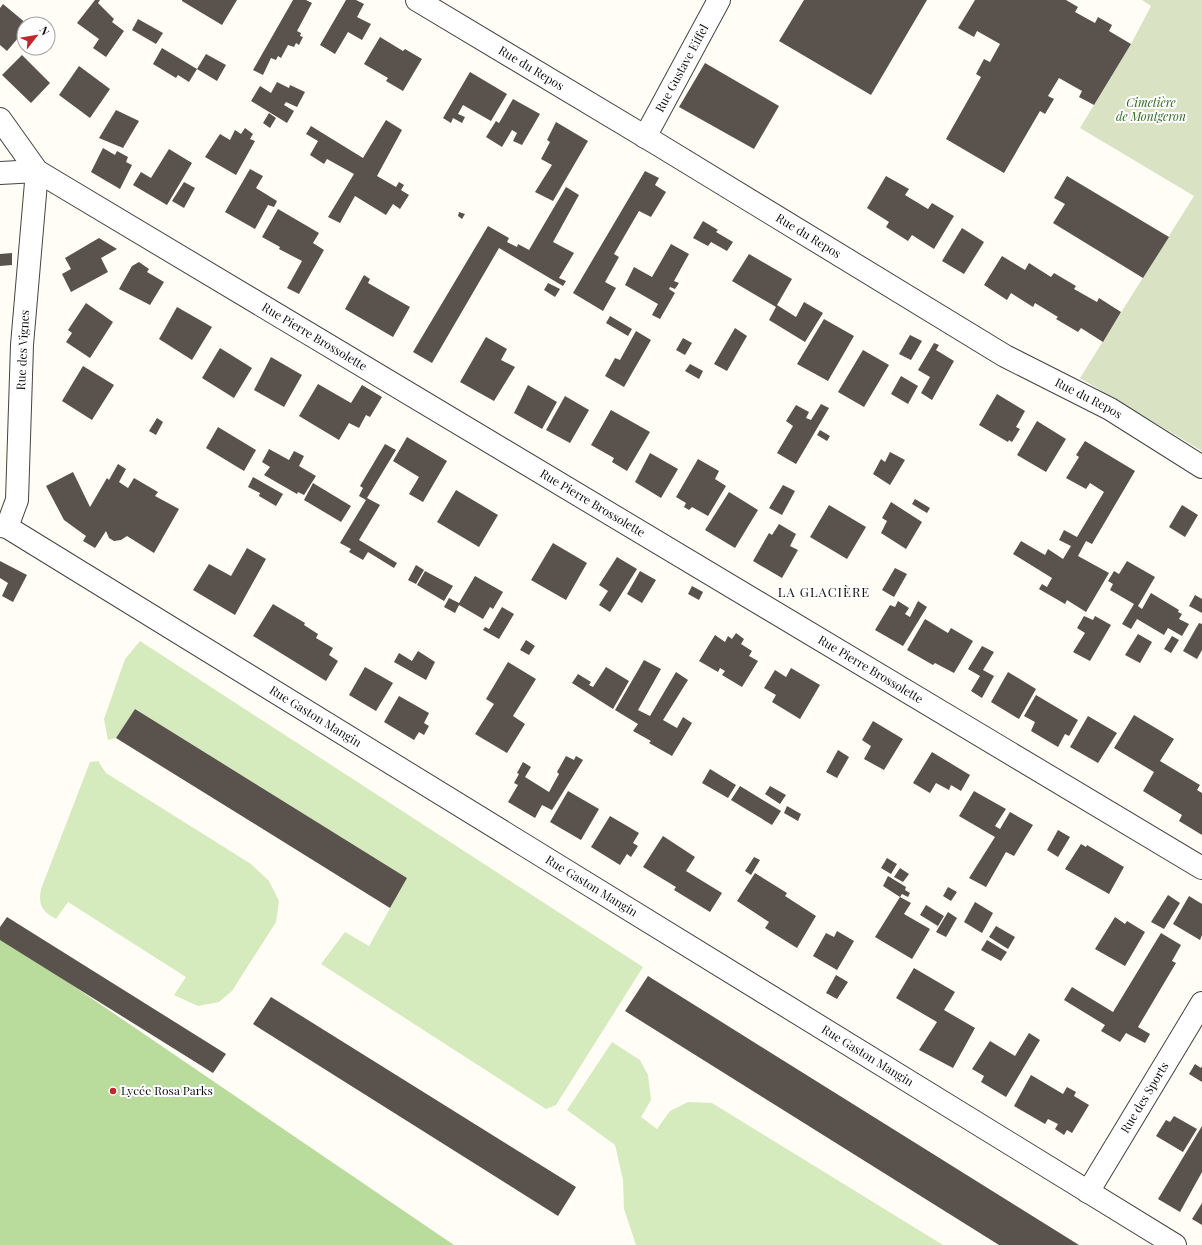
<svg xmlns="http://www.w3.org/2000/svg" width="1202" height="1245" font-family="'Playfair Display',serif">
<rect width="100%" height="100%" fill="#fffdf5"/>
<g fill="#d5ebbd">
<path d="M140,641L643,967L556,1105L546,1109L321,964L345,932L369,946L407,878L135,709L116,738L108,740L104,719L125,659Z"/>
<path d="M98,761L106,773L251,864L269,881L279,901L276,922L232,991L219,1002L198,1006L174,995L186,977L68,902L56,919C42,911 38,906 41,889L90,762Z"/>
<path d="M612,1042L640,1060L648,1075L651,1100L641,1117L657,1129L670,1111L688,1102L712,1103L943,1245H636L624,1209L623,1180L615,1145L567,1110Z"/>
</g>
<path fill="#b9dc9c" d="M0,936L454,1245H0Z"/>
<path fill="#d9e3c4" d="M1142,0H1202V451L1080,378L1194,196L1080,128L1131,44L1151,6Z"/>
<g fill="#5a524d">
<path d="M95,0H100L98,3L114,19L112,22L124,31L106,57L93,48L99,39L77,23Z"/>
<path d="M182,0H237L222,25L182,1Z"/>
<path d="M293,0H306L312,3L297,31L301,33L300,36L303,37L299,45L296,43L294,47L288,45L281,58L278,56L276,60L271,58L263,75L253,70Z"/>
<path d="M346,0H356L364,4L357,17L371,24L362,40L348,32L335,54L320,45Z"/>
<path d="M804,0H927L871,95L779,41Z"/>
<path d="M975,0H1066L1078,7L1075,12L1095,23L1098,17L1112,25L1109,31L1131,44L1094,105L1079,97L1082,91L1059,78L1048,96L1054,99L1045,114L1040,111L1004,173L946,139L981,77L976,74L984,59L990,62L1000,44L977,31L974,37L958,28Z"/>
<path d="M3,4L27,24H24V31L7,51L0,45V8Z"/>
<path d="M138,19L163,33L156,44L132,30Z"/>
<path d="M380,37L403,51L405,49L422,59L403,91L386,81L388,78L364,64Z"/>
<path d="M162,48L197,69L189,82L178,75L176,78L153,64Z"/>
<path d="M206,54L226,65L217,81L197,69Z"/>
<path d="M22,55L50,83L31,103L2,75Z"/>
<path d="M705,63L779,106L754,149L679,107Z"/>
<path d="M79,66L110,89L90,118L59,95Z"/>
<path d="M470,72L507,94L491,121L463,105L458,114L465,117L462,123L453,118L451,123L443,118Z"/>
<path d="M277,82L289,88L290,85L305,92L297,107L286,102L284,105L294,111L287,123L251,101L260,86L271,93Z"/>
<path d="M513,99L540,114L522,145L513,141L517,133L512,130L502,147L486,137L496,121L499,123Z"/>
<path d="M116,110L139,121L123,148L99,138Z"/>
<path d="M269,113L276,118L270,128L263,123Z"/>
<path d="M386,120L402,130L377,176L396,187L399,182L404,185L401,190L409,195L400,209L393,204L386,215L355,196L340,223L328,217L354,174L327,159L324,164L310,155L318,141L306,134L311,126L363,158Z"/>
<path d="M556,122L588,141L553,201L535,192L552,165L541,159L550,142L547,140Z"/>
<path d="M245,128L253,134L250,139L255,141L236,175L205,157L220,134L230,140L235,130L241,134Z"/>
<path d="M103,148L115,155L117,151L128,157L126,162L132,165L120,189L91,172Z"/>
<path d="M169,149L192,163L167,205L133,185L141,172L151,178Z"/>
<path d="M250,169L263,176L256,188L277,201L274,207L268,205L255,229L225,212Z"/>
<path d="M645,171L659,178L655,185L666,192L651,217L639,211L614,254L619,257L605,282L616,288L603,311L573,293Z"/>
<path d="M886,176L909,189L905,195L928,209L932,203L954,216L934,249L912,235L908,241L886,227L889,222L867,208Z"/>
<path d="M1067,176L1169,237L1143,278L1053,223L1065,204L1054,198Z"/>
<path d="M184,182L195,188L184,208L172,201Z"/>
<path d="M566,187L579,195L553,242L574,253L559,278L566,281L563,286L499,248L432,363L413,352L488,226L509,238L507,242L517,247L518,244L529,250Z"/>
<path d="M278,209L319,233L313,243L324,250L299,294L287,288L302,261L279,249L280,247L262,237Z"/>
<path d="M459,212L465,214L462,219L458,216Z"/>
<path d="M703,221L718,230L716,232L733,242L727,251L711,242L708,246L693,238Z"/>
<path d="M962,228L984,242L964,274L942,261Z"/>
<path d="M99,238L117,249L101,258L108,272L71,292L62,274L71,269L65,258Z"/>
<path d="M671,244L689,254L674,281L679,283L675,289L670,287L669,289L675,293L660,319L652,315L658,304L625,285L634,267L652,277Z"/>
<path d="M12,253V265L0,266V254Z"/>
<path d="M749,254L792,279L777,305L796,317L804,302L823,313L805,342L769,320L776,307L732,281Z"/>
<path d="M1002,256L1025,270L1029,263L1051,277L1054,273L1076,286L1074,289L1097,302L1099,298L1121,312L1103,342L1081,328L1078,332L1056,319L1058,317L1035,303L1033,307L1011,293L1007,300L984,285Z"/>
<path d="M139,262L149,269L147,272L164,282L150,305L119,289L132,266Z"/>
<path d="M364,275L370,279L368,283L410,307L393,337L345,309Z"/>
<path d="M548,283L560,289L555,297L544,290Z"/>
<path d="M86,303L113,322L90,358L66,342L72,333L68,330Z"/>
<path d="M177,307L212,327L192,360L159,339Z"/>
<path d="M610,316L632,329L628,336L606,323Z"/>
<path d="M824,319L854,336L828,381L797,364Z"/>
<path d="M735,328L747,336L727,371L714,364Z"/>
<path d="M636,331L651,340L624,387L605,376L615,358L620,360Z"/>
<path d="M910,335L922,341L911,360L899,354Z"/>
<path d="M486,337L507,349L501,360L515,367L494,401L460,382Z"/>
<path d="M683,338L692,343L685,355L676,350Z"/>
<path d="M934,343L939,345L936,350L954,361L932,400L921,393L930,377L918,370Z"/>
<path d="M220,348L252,368L234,398L202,378Z"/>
<path d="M863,350L889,365L864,407L838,392Z"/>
<path d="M271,357L302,375L284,407L254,390Z"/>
<path d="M690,364L703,371L699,379L685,371Z"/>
<path d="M83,366L114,385L92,420L62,401Z"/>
<path d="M901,376L918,386L908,404L891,394Z"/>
<path d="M318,384L351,403L362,385L382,397L370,417L366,415L359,428L349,423L339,440L299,416Z"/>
<path d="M528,385L557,402L542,429L514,413Z"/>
<path d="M997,394L1025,411L1016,427L1020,429L1012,442L1009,440L1008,442L979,425Z"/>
<path d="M565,396L589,410L570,443L546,430Z"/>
<path d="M821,404L829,408L796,464L777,453L793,426L786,421L796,405L809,412L806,418L811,420Z"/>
<path d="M611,410L650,432L627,471L612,462L614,458L591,445Z"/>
<path d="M157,418L163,422L156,435L149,431Z"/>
<path d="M1037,421L1066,439L1046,472L1017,455Z"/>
<path d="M218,427L256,450L244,471L206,448Z"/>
<path d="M820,430L830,436L827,441L817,435Z"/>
<path d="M407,437L447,461L423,502L409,494L419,477L393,461Z"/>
<path d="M1085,441L1135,471L1092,544L1086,541L1078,556L1109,573L1086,612L1067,600L1065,604L1039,589L1042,584L1047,587L1052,578L1013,554L1021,541L1045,555L1048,549L1063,559L1071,546L1059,540L1064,530L1077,537L1104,492L1090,483L1086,489L1066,478L1079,457L1076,455Z"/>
<path d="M385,444L396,450L367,498L380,505L359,540L397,563L394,568L368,552L363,560L349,552L351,549L340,543L366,500L359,496L363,488L360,486Z"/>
<path d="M269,449L289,460L294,451L304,456L299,466L316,476L304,495L298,492L297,494L264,475L270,467L262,462Z"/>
<path d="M890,452L905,460L890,485L873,474L881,459L885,462Z"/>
<path d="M650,453L678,469L661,498L635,482Z"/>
<path d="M698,459L719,471L715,479L726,486L708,516L692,507L689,510L684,507L686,503L676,497Z"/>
<path d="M118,464L126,469L119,482L128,488L134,478L158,492L155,496L179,509L154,553L127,536L121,540L114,541L109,538L106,531L95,548L83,541L86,536L64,520L46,486L73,472L90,507L107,478L109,480Z"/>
<path d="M253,477L283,494L276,506L259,496L260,493L248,487Z"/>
<path d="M313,483L351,506L341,522L304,500Z"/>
<path d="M783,485L795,491L782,515L769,508Z"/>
<path d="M456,490L498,515L479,547L437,522Z"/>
<path d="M729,492L758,510L735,548L705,530Z"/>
<path d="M915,499L930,508L927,513L912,504Z"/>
<path d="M891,502L922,522L906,549L881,533L887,521L882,518Z"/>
<path d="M829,505L866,527L847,559L810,537Z"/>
<path d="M1182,505L1198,515L1185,537L1169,527Z"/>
<path d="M779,524L796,534L790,546L798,550L782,578L753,561L769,533L772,535Z"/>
<path d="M553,543L587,563L566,600L531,580Z"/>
<path d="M247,548L266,559L235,615L193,590L209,564L231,576Z"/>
<path d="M617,557L637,569L610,612L599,605L608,591L599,585Z"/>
<path d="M0,561L27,575L13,602L2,596L8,583L0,578Z"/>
<path d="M1127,561L1155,577L1138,606L1142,609L1151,593L1179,610L1178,612L1182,614L1179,619L1189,624L1182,636L1168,628L1164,635L1137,619L1131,629L1122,624L1134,604L1110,590L1113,584L1108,581L1114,571L1119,574Z"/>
<path d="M416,565L424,570L416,584L408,580Z"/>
<path d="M895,568L907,574L894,597L882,590Z"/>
<path d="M425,571L453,586L444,601L417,585Z"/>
<path d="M640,571L656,580L642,603L627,594Z"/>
<path d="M475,576L503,592L493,609L490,607L483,619L459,605L455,613L444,607L449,598L459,603Z"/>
<path d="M692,586L703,592L699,600L688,594Z"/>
<path d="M1195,595L1202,599V613L1189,606Z"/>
<path d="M898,601L909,608L905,614L910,617L918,601L927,607L903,646L875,630L890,605L895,607Z"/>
<path d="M273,604L305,623L304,625L318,634L316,638L333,648L329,655L338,661L326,681L253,636Z"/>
<path d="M502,607L514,614L499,639L483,630L485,627L489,629Z"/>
<path d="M1084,616L1093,620L1095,616L1111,625L1090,661L1073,652L1085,633L1077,628Z"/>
<path d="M925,619L948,633L951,628L973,641L954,673L935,663L933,665L907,650Z"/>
<path d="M1199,623L1202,624V650L1197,659L1183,651Z"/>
<path d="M736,633L744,639L741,644L752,651L749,656L758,661L742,687L722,675L725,671L720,668L718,672L699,661L715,635L725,642L728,636L732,639Z"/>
<path d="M1138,634L1152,642L1140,663L1125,655Z"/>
<path d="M1172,636L1179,640L1171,653L1164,649Z"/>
<path d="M526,640L535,646L529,655L520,650Z"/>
<path d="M982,646L994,652L983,670L994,676L982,698L971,691L980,676L968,669Z"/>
<path d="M418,651L435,662L426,680L394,662L399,653L412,661Z"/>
<path d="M644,660L661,669L638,710L650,716L676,672L688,680L663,720L677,728L683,717L692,723L672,756L649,743L651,741L633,731L638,724L615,710Z"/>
<path d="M508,662L536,679L513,716L525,724L507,753L475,734L494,704L486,699Z"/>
<path d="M365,667L393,683L376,711L349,695Z"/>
<path d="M606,667L629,681L613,709L572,683L578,674L591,682L589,685L593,687Z"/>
<path d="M791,668L820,685L800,719L772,702L776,695L764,688L775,670L786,677Z"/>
<path d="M1008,672L1036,689L1019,719L991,702Z"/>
<path d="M1036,695L1078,720L1069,736L1065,734L1058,747L1031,731L1035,722L1024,716Z"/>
<path d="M399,696L429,713L424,723L429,726L424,735L419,732L414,740L384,722Z"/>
<path d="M135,709L407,878L390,908L116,738Z"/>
<path d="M1134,715L1174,739L1160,761L1200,785L1197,790L1202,793V835L1179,821L1182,815L1143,791L1154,772L1114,748Z"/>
<path d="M1088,716L1117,733L1098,763L1070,747Z"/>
<path d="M873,721L903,739L884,770L864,759L871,746L862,740Z"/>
<path d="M838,750L849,757L837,778L826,772Z"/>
<path d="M932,752L970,775L961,791L951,785L949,790L936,783L930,793L913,783Z"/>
<path d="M566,756L574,760L576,756L583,760L552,810L542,805L535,818L508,802L518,785L514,783L519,774L517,773L523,762L531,767L525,777L549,792L559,774L557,772Z"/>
<path d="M710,769L736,785L728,798L702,783Z"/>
<path d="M740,786L781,811L772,825L731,800Z"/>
<path d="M770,786L786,795L780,804L765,794Z"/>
<path d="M568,791L599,809L581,840L550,822Z"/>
<path d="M974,791L1006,809L995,826L1000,829L1010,812L1033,825L1014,856L1006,852L986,887L969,878L995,837L959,816Z"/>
<path d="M787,806L801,814L798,821L784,813Z"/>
<path d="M610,816L639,833L633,843L638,846L631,857L627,854L620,865L591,847Z"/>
<path d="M1058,830L1070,837L1058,857L1047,850Z"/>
<path d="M663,836L695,857L686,871L722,893L710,912L674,890L676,887L643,867Z"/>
<path d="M1081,844L1086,847L1087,845L1124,867L1109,894L1065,869Z"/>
<path d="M754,857L760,860L751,875L745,871Z"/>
<path d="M887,858L897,864L891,874L881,868Z"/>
<path d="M900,868L909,874L903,882L894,877Z"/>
<path d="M755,873L787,893L785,896L816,916L797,948L765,928L769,922L737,901Z"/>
<path d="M888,876L906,887L905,890L910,893L908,897L902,894L900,897L883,886Z"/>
<path d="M948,887L957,892L951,901L943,896Z"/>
<path d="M1168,895L1180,903L1164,929L1151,922Z"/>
<path d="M1189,896L1202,904V935L1200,940L1173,924Z"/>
<path d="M900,897L911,903L904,914L930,929L912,959L875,937Z"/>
<path d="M975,902L993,913L982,933L964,922Z"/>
<path d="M926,905L944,916L938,926L920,915Z"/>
<path d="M948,912L957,918L946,937L936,932Z"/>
<path d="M7,917L226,1054L213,1073L0,940V927Z"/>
<path d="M1115,917L1125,924L1127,921L1145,932L1125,966L1095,949Z"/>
<path d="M996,926L1015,937L1008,949L989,937Z"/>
<path d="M837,931L854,941L837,970L813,956L826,933L834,937Z"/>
<path d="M1161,933L1181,945L1172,961L1176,963L1138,1027L1150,1034L1145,1043L1126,1033L1120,1042L1101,1031L1105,1025L1064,1000L1072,987L1113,1012Z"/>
<path d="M987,940L1007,952L1001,961L981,950Z"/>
<path d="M914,968L955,992L944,1010L975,1028L953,1068L919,1050L937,1022L896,998Z"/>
<path d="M836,975L848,982L837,999L826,993Z"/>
<path d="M648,976L1079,1245H999L625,1011Z"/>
<path d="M271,997L576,1187L558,1216L253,1024Z"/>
<path d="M1029,1033L1040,1040L1006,1097L981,1082L984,1076L972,1069L990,1041L1015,1056Z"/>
<path d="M1195,1064L1201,1068L1202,1066V1082L1189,1074Z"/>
<path d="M1031,1075L1063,1094L1067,1087L1076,1092L1074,1096L1089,1105L1072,1133L1067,1130L1064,1135L1055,1129L1058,1124L1048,1119L1045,1124L1014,1106Z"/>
<path d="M1174,1116L1197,1129L1183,1152L1156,1136L1166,1120L1170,1122Z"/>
<path d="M1202,1126V1172L1180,1212L1158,1199Z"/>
<path d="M1202,1203V1225L1192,1219Z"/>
</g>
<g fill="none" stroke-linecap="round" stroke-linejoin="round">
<defs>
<g id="minor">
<path id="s1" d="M417,0L659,145L1005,356L1110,409L1202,467"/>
<path id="s2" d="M0,119L37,171L1202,868"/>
<path id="s3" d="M645,137L719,0"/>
<path d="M0,173L37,171L22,345L17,500L7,527"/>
<path id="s4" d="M0,526L7,527L1175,1245"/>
<path id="s5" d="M1088,1192L1202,1003"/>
</g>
</defs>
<use href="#minor" stroke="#444" stroke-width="24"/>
<use href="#minor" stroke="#fff" stroke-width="22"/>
</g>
<circle fill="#c4262e" stroke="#fff" stroke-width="1.5" cx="113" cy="1091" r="4"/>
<g text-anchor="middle" stroke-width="4" stroke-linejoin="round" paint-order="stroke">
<g font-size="12" fill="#111" stroke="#fff">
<text dy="4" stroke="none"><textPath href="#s1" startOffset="133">Rue du Repos</textPath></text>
<text dy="4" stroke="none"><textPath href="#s3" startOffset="78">Rue Gustave Eiffel</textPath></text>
<text dy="4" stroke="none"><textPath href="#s1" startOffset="457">Rue du Repos</textPath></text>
<text dy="4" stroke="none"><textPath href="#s2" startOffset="387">Rue Pierre Brossolette</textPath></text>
<text transform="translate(23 350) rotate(-87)" y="4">Rue des Vignes</text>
<text dy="4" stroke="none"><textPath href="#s1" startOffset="781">Rue du Repos</textPath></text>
<text dy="4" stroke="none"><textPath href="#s2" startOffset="711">Rue Pierre Brossolette</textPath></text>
<text dy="4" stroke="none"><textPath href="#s2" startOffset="1035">Rue Pierre Brossolette</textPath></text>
<text dy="4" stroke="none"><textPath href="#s4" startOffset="369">Rue Gaston Mangin</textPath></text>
<text dy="4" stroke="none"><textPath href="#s4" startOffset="693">Rue Gaston Mangin</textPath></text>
<text dy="4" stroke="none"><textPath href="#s4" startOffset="1017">Rue Gaston Mangin</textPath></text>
<text dy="4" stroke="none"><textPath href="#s5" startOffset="110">Rue des Sports</textPath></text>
</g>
<g font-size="12" font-style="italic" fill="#2f6b1f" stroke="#fff">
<text x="1151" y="107">Cimetière<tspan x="1151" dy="14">de Montgeron</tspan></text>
</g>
<g font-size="12" fill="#111" stroke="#fff" text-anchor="start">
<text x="121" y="1095">Lycée Rosa Parks</text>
</g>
<g font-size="13" letter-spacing="1" fill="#111" stroke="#fff">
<text x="824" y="597">LA GLACIÈRE</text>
</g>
</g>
<g transform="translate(36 36) rotate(59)"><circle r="19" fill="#ffffff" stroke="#a0a0a0"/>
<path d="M0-3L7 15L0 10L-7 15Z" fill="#c4262e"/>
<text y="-6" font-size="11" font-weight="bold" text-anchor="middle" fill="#111111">N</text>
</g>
</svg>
